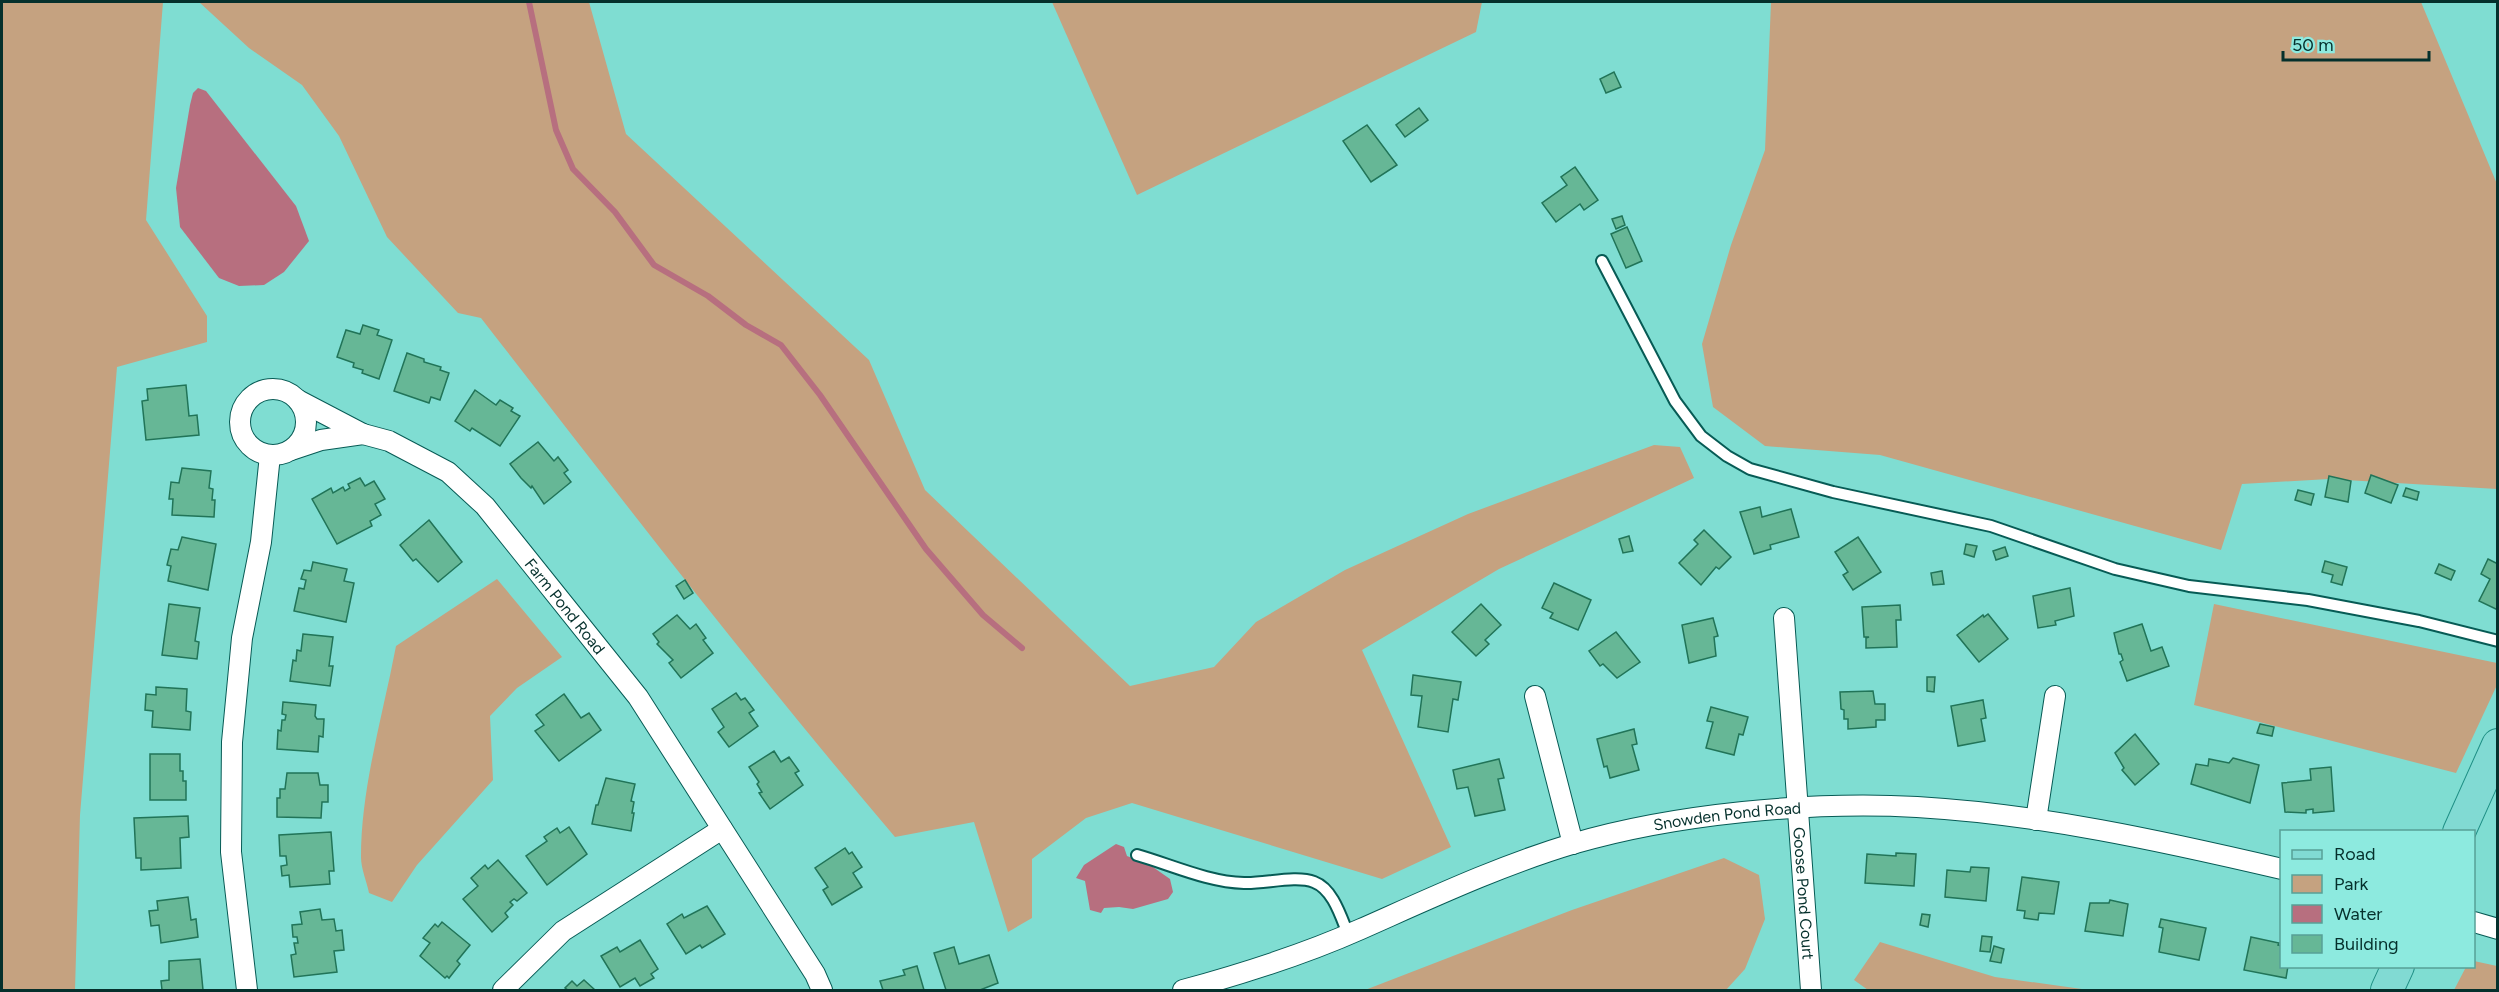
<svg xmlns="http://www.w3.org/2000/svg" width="2499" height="992" font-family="Figtree,sans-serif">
<rect width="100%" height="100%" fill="#7fddd2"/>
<g fill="#c5a280">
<path d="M2,2H163L146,220L207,316V342L117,367L80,815L75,990H2V72C3,48 1,25 2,2Z"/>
<path d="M199,2H589L626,134L869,360L925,490L1130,686L1214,667L1256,622L1345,570L1468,514L1654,445L1680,447L1694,478L1499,569L1362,650L1451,847L1382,879L1132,803L1086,818L1032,859V918L1008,932L974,822L895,837C752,669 617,493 481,318L458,313L387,237L339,136L302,85L249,48Z"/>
<path d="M1052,2H1482L1476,32L1137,195Z"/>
<path d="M1771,2H2421L2497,184V489L2329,479L2242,484L2221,550L1880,455L1765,446L1713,407L1702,344L1731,245L1765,150Z"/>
<path d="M497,579L562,657L517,688L490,716L493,780L417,865L392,902L369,893C367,882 361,869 361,857C361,787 383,715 396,646Z"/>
<path d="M2214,604L2497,663V685L2456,773L2194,705Z"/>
<path d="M1724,858L1759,875L1765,919L1745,969L1726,990H1365L1572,910Z"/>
<path d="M1880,942L1995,977L2089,990H1868L1854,980Z"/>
<path d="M2474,961L2497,966V990H2454L2466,967L2474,966Z"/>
</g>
<g fill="#b76f7f">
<path d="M198,88L206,91L296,206L309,241L284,272L264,285L239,286L219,278L180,227L176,188L190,105L193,93Z"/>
<path d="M1116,844L1124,847L1127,856L1150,865L1170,879L1173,892L1168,899L1133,909L1119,907L1104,908L1101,913L1090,910L1085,881L1076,878L1084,865Z"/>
</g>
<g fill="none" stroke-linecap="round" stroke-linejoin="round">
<path stroke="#b76f7f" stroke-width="6" d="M529,2L556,130L573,169L615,212L654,265L708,296L746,325L781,345L820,395L926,549L983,615L1022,648"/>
</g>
<g fill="#66b796" stroke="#217458" stroke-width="1.5">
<path d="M1614,72L1621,87L1606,93L1600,79Z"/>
<path d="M1419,108L1428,120L1405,137L1396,125Z"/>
<path d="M1367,125L1397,165L1371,182L1343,141Z"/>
<path d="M1575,167L1598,200L1584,210L1580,204L1556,222L1542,203L1567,185L1561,177Z"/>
<path d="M1622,216L1625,225L1616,229L1612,219Z"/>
<path d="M1627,227L1642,261L1626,268L1611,234Z"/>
<path d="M363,325L379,330L377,335L392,340L379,379L362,373L363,370L353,367L354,363L337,357L346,330L360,334Z"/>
<path d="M407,353L424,359V362L441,367L440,370L449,373L440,400L431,397L429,403L394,391Z"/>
<path d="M186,385L189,416L197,415L199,435L146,440L142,401L148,400L147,389Z"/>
<path d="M475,390L496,405L500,400L513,408L511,411L520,416L500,446L472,428L470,431L455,421Z"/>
<path d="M538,442L554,461L558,457L568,470L564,473L571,482L544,504L532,486L531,488L521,478L510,464Z"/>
<path d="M182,468L211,471L209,488L213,489L212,500H215L214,517L172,515L173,499H169L171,482L179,483Z"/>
<path d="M2371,475L2398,485L2391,503L2365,493Z"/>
<path d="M2329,476L2351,481L2348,502L2325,497Z"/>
<path d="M360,478L365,486L374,481L385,499L375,504L381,515L370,521L372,526L337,544L312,499L331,488L333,493L343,487L345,491L350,488L348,484Z"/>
<path d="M2406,488L2419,492L2417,500L2403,496Z"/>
<path d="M2298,490L2314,494L2311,505L2295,500Z"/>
<path d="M1760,507L1762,517L1791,509L1799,537L1770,545L1771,549L1754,554L1740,512Z"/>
<path d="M429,520L462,562L438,582L416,559L413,561L400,545Z"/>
<path d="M1704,530L1731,557L1719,569L1716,567L1701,585L1679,563L1698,544L1694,540Z"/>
<path d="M1629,536L1633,551L1623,553L1619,539Z"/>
<path d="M182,537L216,544L208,590L168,581L171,566L167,565L171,549L178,550Z"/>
<path d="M1858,537L1881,572L1853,590L1843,575L1848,572L1835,552Z"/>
<path d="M1966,544L1977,546L1974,557L1964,554Z"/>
<path d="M2005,547L2008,556L1996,560L1993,551Z"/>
<path d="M2488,559L2498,564V610L2479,601L2490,579L2481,574Z"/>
<path d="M2325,561L2347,567L2342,585L2331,582L2333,575L2322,572Z"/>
<path d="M313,562L347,569L344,581L354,583L346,622L294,611L299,588L304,589L306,580L301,579L304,570L311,571Z"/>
<path d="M2439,564L2455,571L2451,580L2435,573Z"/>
<path d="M1942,571L1944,584L1933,585L1931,573Z"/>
<path d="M685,580L693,593L684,599L676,586Z"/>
<path d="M1554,583L1591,600L1578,630L1550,618L1553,613L1542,608Z"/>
<path d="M2070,588L2074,616L2055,621L2056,625L2038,628L2033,596Z"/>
<path d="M169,604L200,608L195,641L199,642L197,659L162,655Z"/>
<path d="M1481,604L1501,625L1485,640L1489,644L1476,656L1452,632Z"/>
<path d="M1900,605L1901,620H1896L1897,647L1866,648V638L1869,637H1864L1862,607Z"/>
<path d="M1988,614L2008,639L1979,662L1957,635L1983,615L1984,617Z"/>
<path d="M677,615L690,629L696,624L706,638L703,640L713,653L681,678L669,663L673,660L657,644L659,642L653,634Z"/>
<path d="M1713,618L1718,636L1714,637L1716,656L1689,663L1682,625Z"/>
<path d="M2142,624L2151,651L2162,647L2169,666L2127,681L2120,662L2123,660L2121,654H2119L2114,633Z"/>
<path d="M1616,632L1640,662L1617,678L1603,664L1600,666L1589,651Z"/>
<path d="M303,634L333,637L329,666H333L330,686L290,681L293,660L296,661L297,650L301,651Z"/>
<path d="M1413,675L1461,682L1458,700L1453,699L1448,732L1418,727L1422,696L1411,695Z"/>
<path d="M1927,677H1935L1934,692L1927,691Z"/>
<path d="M156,687L187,689L186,711L191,712L190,730L152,727L153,711L145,710L146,694L156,695Z"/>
<path d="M1873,691L1875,704H1885V720H1876V727L1848,729V719H1844V710L1841,709L1840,692Z"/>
<path d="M736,693L741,700L745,698L754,710L749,713L758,726L729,747L718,732L724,727L712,709Z"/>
<path d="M564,694L581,718L589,713L601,730L559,761L535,731L544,725L536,715Z"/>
<path d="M1983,700L1986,718L1981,719L1985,741L1958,746L1951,706Z"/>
<path d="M283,702L316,705L315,716L317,719H324L323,737L319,736L318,752L277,749L278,730L281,731L282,720H285L286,715L282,714Z"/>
<path d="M1711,707L1748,717L1743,735L1739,734L1734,755L1706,748L1713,722L1707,721Z"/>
<path d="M2260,724L2274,727L2272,736L2257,733Z"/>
<path d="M1634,729L1637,744L1632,745L1639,770L1610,778L1607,766L1604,767L1597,739Z"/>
<path d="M2135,734L2159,764L2135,785L2122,770L2124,768L2115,753Z"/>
<path d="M774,751L781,762L789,757L799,771L795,773L803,785L770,809L759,793L762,792L757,784L759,782L749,767Z"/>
<path d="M150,754H180V771H183V781H186V800H150Z"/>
<path d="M2233,758L2259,765L2250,803L2191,784L2196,764L2208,766L2209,759L2229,763Z"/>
<path d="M1499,759L1504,778L1498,779L1505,810L1475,816L1468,787L1457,789L1453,770Z"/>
<path d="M2331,767L2334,811L2313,813V809L2306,810V813L2285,812L2282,783L2311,780L2310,769Z"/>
<path d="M287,773H318L320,785H328V802H322L321,818L277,817V798H280V789H285Z"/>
<path d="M606,778L635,784L631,801L634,802L632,813H634L631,831L592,824L596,805H598Z"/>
<path d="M188,816L189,837L180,838L181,868L141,870V858H136L134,818Z"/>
<path d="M569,827L587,854L547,885L526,856L547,841L544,837L557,828L560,833Z"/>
<path d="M331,832L334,871H329L330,884L290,887L289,875L282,876L281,866L287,865L286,856H280L279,835Z"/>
<path d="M845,848L849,854L852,852L862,867L853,873L862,887L832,905L823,890L828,887L815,868Z"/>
<path d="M1896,853L1916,854L1914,886L1865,883L1867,854L1896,856Z"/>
<path d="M498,860L527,893L517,901L514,899L510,902L513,905L505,913L508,917L492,932L463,899L478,886L471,878L485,865L488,869Z"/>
<path d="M1971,867L1989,868L1986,901L1945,897L1947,870L1970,872Z"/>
<path d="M2022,877L2059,882L2054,914L2039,913L2038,920L2024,918L2025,911L2017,910Z"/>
<path d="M188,897L191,920L196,919L198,937L161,943L159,925L151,926L149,911L158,910L157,901Z"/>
<path d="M2110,900L2128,904L2123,936L2085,931L2090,903H2109Z"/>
<path d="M707,906L725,934L702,948L700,945L686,954L667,924L682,914L684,918Z"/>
<path d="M320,909L322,920L334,919L336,931L342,930L344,950L334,951L337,972L294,977L291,955L296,954L294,943H298L297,937H293L292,925L302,924L300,912Z"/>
<path d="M1922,914L1930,915L1928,927L1920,925Z"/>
<path d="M2161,919L2206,928L2199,960L2159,952L2163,928L2159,927Z"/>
<path d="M442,922L470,945L457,961L460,964L449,978L447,976L445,978L420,956L430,943L423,938L435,924L438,927Z"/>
<path d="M1982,936L1992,937L1990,952L1980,951Z"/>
<path d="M2251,937L2279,943L2278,945L2282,946V966H2288L2286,978L2244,970Z"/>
<path d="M640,940L658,969L651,974L654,978L640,986L635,978L620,987L601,956L617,947L620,952Z"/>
<path d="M1994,946L2004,949L2001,963L1990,961Z"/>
<path d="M954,947L959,964L989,955L998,983L980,990H946L934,953Z"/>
<path d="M200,959L203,990H162L161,981L169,980V961Z"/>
<path d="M917,966L924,990H883L880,981L905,975L903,970Z"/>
<path d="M584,980L595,990H568L565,988L572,981L577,986Z"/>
</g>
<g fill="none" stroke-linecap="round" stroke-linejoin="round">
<defs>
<g id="lane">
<path d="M1602,261L1675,401L1701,436L1727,456L1750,469L1833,492L1991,526L2115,569L2189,586L2308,600L2419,621L2498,641"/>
<path d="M1137,855C1172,865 1208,882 1244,883C1264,884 1296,875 1314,882C1333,889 1341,917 1348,934"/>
</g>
<g id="street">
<circle cx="273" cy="422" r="33"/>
<path id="s1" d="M363,434L389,441L448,472L485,506L638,697L815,974L822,990"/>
<path d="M291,450L321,440L363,434L298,400"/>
<path id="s2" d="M1784,618L1811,990"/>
<path d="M1535,696L1573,844"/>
<path d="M2036,820L2055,696"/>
<path d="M2474,922L2498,929"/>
<path d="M247,990L231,852L232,742L242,638L261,542L270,455"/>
<path d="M503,990L563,931L722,829"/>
<path id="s3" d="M1183,990C1242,974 1305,954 1361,929C1431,898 1499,866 1572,844C1674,814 1811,801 1917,807C2039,814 2162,841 2282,869"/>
</g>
<g id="primary">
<path d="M2459,832L2498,745"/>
<path d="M2387,990L2398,966"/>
</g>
</defs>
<use href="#lane" stroke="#075b55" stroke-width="14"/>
<use href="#street" stroke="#075b55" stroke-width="22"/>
<use href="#primary" stroke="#1f8f85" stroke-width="34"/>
<use href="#lane" stroke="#fff" stroke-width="10"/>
<use href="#street" stroke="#fff" stroke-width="20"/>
<use href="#primary" stroke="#81dad3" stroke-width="32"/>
</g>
<g text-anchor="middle" stroke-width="5" stroke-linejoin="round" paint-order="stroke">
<g font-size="16" fill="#05302c" stroke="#8deadf">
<text dy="6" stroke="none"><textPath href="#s1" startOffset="272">Farm Pond Road</textPath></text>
<text dy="6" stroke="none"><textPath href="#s3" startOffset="574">Snowden Pond Road</textPath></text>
<text dy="6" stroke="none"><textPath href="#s2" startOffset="276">Goose Pond Court</textPath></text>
</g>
</g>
<rect width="2499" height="992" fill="none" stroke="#05302c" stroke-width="6"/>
<rect x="2280" y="830" width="195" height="138" fill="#8deadf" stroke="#57a097" stroke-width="1.5"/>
<rect x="2292" y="850" width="30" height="9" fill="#81dad3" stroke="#57a097" stroke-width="1.5"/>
<text x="2334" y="860" font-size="18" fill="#05302c">Road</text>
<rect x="2292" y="875" width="30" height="18" fill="#c5a280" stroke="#57a097" stroke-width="1.5"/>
<text x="2334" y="890" font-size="18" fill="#05302c">Park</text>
<rect x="2292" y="905" width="30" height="18" fill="#b76f7f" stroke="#57a097" stroke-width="1.5"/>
<text x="2334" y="920" font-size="18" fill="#05302c">Water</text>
<rect x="2292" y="935" width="30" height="18" fill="#66b796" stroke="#57a097" stroke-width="1.5"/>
<text x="2334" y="950" font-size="18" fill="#05302c">Building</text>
<path d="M2283 51v9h146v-9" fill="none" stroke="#05302c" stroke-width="3"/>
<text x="2292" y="51" font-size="18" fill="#05302c" stroke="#8deadf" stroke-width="4.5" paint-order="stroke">50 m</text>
</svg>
